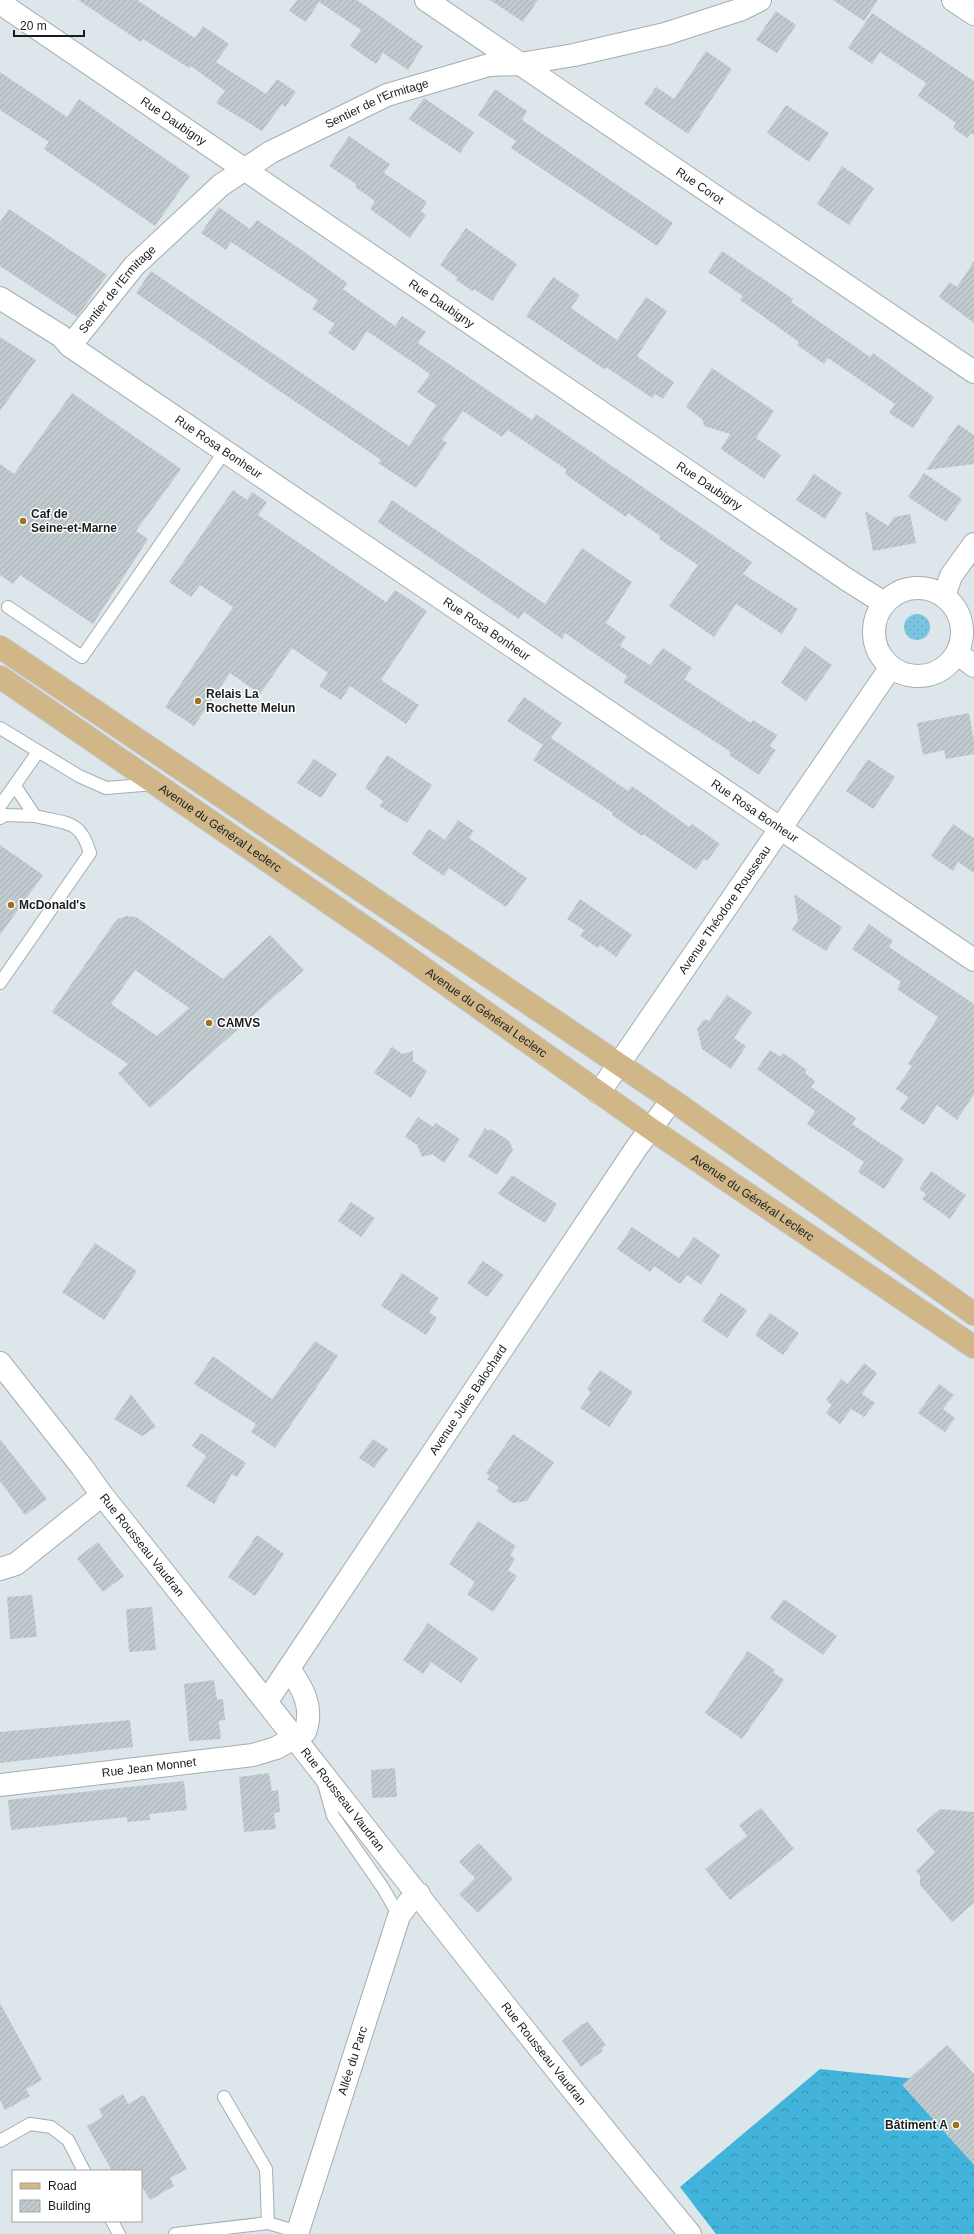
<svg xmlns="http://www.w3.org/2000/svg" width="974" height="2234" font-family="Helvetica,sans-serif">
<defs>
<pattern id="forest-crowns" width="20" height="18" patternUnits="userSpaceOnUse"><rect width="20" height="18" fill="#42b3da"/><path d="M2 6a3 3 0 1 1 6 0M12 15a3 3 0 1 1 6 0" fill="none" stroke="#3691b0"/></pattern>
<pattern id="park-dots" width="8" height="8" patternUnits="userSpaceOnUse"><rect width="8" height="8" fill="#7ac4e0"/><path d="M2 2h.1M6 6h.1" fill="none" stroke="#69a8c0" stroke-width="1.8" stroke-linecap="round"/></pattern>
<pattern id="building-hatch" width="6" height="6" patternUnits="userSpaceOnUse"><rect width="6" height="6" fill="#c1cace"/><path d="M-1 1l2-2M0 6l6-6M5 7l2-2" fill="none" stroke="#a5adb0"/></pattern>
</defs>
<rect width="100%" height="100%" fill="#dde6ea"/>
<path fill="url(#forest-crowns)" d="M820,2069L974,2085V2234H716L680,2187Z"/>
<circle fill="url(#park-dots)" cx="917" cy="627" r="13"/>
<g fill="url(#building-hatch)" fill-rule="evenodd">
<path d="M78,0H137L195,38L203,26L229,44L216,62L266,94L277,79L296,92L285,107L282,104L262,131L216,103L225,91L191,66L189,68L143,39L141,42Z"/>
<path d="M297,0H357L423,46L408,70L383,53L376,64L350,46L361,30L319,2L306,22L289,11Z"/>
<path d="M490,0H538L523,22Z"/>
<path d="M833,0H878L864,21Z"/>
<path d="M776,11L796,25L777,53L756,40Z"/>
<path d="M872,13L974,81V135L971,133L967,138L953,128L956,123L918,96L926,83L880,52L872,64L848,48Z"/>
<path d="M706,51L732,69L688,134L644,104L656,87L674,99Z"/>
<path d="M0,72L67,117L79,99L190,176L155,226L44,149L49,142L0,110Z"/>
<path d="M495,89L527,111L522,120L673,223L657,246L511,148L516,141L478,115Z"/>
<path d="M424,98L474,132L460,153L409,119Z"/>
<path d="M786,105L829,133L809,162L767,133Z"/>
<path d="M349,136L390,164L384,173L427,202L421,211L426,215L410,238L370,209L375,201L355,187L356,184L329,166Z"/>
<path d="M842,166L874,188L849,225L817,204Z"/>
<path d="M219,207L250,229L257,220L303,251L347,283L343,289L395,326L402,316L426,332L418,343L532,420L536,414L752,562L743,574L798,609L782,634L736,604L714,637L669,606L698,565L659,539L660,536L628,513L626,517L565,474L567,470L508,430L502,437L463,411L442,440L447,443L416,488L378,463L381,460L136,293L151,271L409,446L436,405L417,392L430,374L367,331L354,351L328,333L335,324L312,309L318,300L231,242L226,250L201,233Z"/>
<path d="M9,209L107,275L77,317L0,266V222Z"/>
<path d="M466,228L517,264L492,301L474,289L472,291L465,286L456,280L458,278L440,265Z"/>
<path d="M722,251L793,299L791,302L870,357L873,353L934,397L913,428L889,413L895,404L828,358L824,364L797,345L799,342L740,300L743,296L708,272Z"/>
<path d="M974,261V323L939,297L949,282L957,287Z"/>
<path d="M553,277L580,295L571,308L617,340L646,297L667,311L637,356L674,382L663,399L655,394L652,398L606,367L604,369L526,316Z"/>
<path d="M0,337L36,360L0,411Z"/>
<path d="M712,368L774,411L756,438L781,455L764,479L721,449L730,434L704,426L702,419L686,407Z"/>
<path d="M72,393L181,469L136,531L148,539L93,624L20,575L13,584L0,575V464L14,474Z"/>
<path d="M958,424L974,435V464L926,470Z"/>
<path d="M924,473L962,499L946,522L908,497Z"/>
<path d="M814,474L842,493L825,519L796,500Z"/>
<path d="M233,490L247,500L252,492L267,502L258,515L386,602L395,590L427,611L381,680L419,705L406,724L350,686L341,700L319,686L328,673L292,648L260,694L230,673L194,726L165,707L233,607L200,585L191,597L169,582Z"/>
<path d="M392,500L545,604L582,548L632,582L606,623L626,637L620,646L650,665L663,648L692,668L684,679L751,723L753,720L777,735L770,746L776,750L759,775L729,755L731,752L623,682L627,676L565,633L562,639L524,612L519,619L378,522Z"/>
<path d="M865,511L888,526L894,517L910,514L916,543L873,551Z"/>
<path d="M805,646L832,665L806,701L781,683Z"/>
<path d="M524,697L562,723L551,738L628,791L632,786L689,827L692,824L720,844L707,861L704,859L696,870L643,834L642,836L612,815L613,813L533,760L543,745L507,721Z"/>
<path d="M969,713L974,741V754L946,759L944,750L923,755L917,723Z"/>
<path d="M387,755L432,785L407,823L379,806L383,801L365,788Z"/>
<path d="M314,759L337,774L321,798L297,783Z"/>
<path d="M868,759L895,777L873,809L846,791Z"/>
<path d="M458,820L474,831L469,838L527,878L506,907L449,868L444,876L412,854L429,829L445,840Z"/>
<path d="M953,824L974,838V873L958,862L953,871L931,856Z"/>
<path d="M0,845L43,875L0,935Z"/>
<path d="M794,894L842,927L826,951L792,930L798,920Z"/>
<path d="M580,899L632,935L616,957L600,945L598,948L580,936L584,930L567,919Z"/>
<path d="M127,916L136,917L223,979L270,935L304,970L150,1108L118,1073L128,1064L52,1012L112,926L118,919ZM135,970L189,1008L157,1036L111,1004Z"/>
<path d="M869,924L893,941L889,947L974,1004V1094L957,1120L937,1105L924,1125L900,1109L908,1097L896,1089L912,1066L908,1064L938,1017L897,989L901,982L852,949Z"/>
<path d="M727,995L752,1012L734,1038L746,1046L731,1069L702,1049L697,1029L704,1019L709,1021Z"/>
<path d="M392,1047L402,1054L413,1051V1061L427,1071L411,1098L374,1073Z"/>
<path d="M770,1050L780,1057L783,1053L807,1070L805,1073L815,1081L811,1087L856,1118L852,1124L904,1159L884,1189L858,1172L864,1162L807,1124L815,1111L757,1069Z"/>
<path d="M418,1117L433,1127L436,1123L460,1139L444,1163L432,1154L422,1157L417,1145L405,1137Z"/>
<path d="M485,1128L489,1131L491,1129L509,1141L513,1150L497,1175L468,1156Z"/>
<path d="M931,1171L966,1195L950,1219L922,1199L926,1194L919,1189Z"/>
<path d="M512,1175L557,1204L545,1223L498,1194Z"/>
<path d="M351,1202L375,1218L361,1237L338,1221Z"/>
<path d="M632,1227L679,1258L694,1237L720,1255L701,1285L687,1275L680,1284L654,1266L650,1272L617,1249Z"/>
<path d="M95,1243L137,1271L104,1320L62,1292Z"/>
<path d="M483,1261L504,1275L487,1297L467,1283Z"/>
<path d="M402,1273L439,1298L429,1312L437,1318L426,1335L381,1306Z"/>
<path d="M721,1293L747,1310L727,1338L702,1321Z"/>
<path d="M770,1313L799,1333L783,1355L755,1335Z"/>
<path d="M315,1341L338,1356L275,1448L251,1432L256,1424L194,1384L213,1356L272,1399Z"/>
<path d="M864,1363L877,1373L862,1394L875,1403L864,1417L851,1409L840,1424L826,1413L832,1405L826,1400L841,1379L848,1384Z"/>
<path d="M600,1370L633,1392L609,1427L580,1408L591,1392L587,1389Z"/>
<path d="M939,1384L954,1395L943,1409L955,1418L945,1432L918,1413Z"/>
<path d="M131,1394L156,1427L142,1436L114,1419Z"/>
<path d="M201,1433L246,1463L237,1477L232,1474L214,1504L186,1486L206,1456L192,1446Z"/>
<path d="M513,1434L554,1462L527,1501L513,1503L496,1491L499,1487L487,1479L490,1476L486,1473Z"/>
<path d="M0,1439L47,1499L25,1515L0,1481Z"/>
<path d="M373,1439L388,1449L374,1468L359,1458Z"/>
<path d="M478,1521L516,1546L510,1555L515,1559L508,1570L517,1576L493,1612L467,1594L475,1582L449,1564Z"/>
<path d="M257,1535L284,1554L255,1596L228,1577Z"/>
<path d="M98,1542L124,1576L103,1592L77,1558Z"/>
<path d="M32,1595L37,1637L10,1639L7,1597Z"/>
<path d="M784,1599L837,1636L823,1655L770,1618Z"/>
<path d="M152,1607L156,1650L129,1652L126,1609Z"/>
<path d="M428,1623L478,1658L461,1683L431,1662L423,1674L403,1660Z"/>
<path d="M748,1651L775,1670L773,1672L784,1680L742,1739L705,1713Z"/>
<path d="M214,1680L217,1700L223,1699L225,1720L219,1721L221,1739L189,1741L184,1684Z"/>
<path d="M130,1720L133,1747L0,1763V1732Z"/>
<path d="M395,1768L397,1797L372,1798L371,1770Z"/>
<path d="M269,1773L272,1791L278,1790L280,1812L274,1813L276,1829L244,1832L239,1777Z"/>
<path d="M184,1781L187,1810L149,1814L150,1820L127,1822V1817L11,1830L8,1800Z"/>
<path d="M761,1808L794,1849L730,1900L705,1869L747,1836L739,1825Z"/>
<path d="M940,1809L974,1812V1903L952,1922L920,1885V1876L916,1871L935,1852L916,1830Z"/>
<path d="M479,1843L513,1879L478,1913L459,1894L475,1878L459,1862Z"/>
<path d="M0,2003L42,2080L26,2089L30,2096L5,2110L0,2100Z"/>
<path d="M588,2022L606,2045L601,2049L603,2051L581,2067L562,2041L582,2024Z"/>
<path d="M947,2045L974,2074V2165L902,2085Z"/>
<path d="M123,2094L128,2104L144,2095L187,2169L170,2178L174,2186L150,2200L141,2185V2171H112L87,2126L103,2117L99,2109Z"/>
</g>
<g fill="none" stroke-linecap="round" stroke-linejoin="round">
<defs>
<g id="lane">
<path d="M8,607L82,657L225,451"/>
<path d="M0,728L79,776L106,788L155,784"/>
<path d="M0,806L38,752"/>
<path d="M0,818L5,815L35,816"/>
<path d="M0,983L90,853C80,819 67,824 35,816L15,786"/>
<path d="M324,1784L333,1816L383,1888L399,1916"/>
<path d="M224,2097L266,2169L268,2223"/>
<path d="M0,2141L30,2124L51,2127L68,2140L84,2171"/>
<path d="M112,2221L119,2234"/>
<path d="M175,2234L268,2223L298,2232"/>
</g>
<g id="street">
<path id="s1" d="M426,0L974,372"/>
<path d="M953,0L974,14"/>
<path id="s2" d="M0,3L846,579L884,603"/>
<path id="s3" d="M0,298L61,336L70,346L974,960"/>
<path id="s4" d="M70,346L134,266L221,185L271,152L387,95L489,65L520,64L574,55L665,34L742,9L760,0"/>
<circle cx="918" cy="632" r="44"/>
<path d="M944,596L951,576L974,544"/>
<path d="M957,653L974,666"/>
<path id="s5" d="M599,1093L891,667"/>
<path id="s6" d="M0,1363L82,1467L102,1495C299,1740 489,1991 690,2234"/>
<path d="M0,1569L16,1564L102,1495"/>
<path id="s7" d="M267,1701L637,1147L672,1100"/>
<path id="s8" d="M0,1785L253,1755L276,1748L305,1732C314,1708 303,1688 289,1669"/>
<path id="s9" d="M297,2234L399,1916L409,1902L419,1894"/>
</g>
<g id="primary">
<path d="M0,647L672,1100L974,1314"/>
<path id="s10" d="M0,677L389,944L651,1129L974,1347"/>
</g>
</defs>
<use href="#lane" stroke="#a4adb1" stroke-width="14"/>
<use href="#street" stroke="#a4adb1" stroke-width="24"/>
<use href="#primary" stroke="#c3c4c4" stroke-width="24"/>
<use href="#lane" stroke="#fff" stroke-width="12"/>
<use href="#street" stroke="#fff" stroke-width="22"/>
<use href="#primary" stroke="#d1b688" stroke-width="22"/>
</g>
<g fill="#9d7221" stroke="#fff" stroke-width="1.5">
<circle cx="23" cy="521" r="4"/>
<circle cx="198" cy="701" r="4"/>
<circle cx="11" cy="905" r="4"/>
<circle cx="209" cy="1023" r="4"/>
<circle cx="956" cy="2125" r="4"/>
</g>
<g text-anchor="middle" stroke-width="3" stroke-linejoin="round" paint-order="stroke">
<g font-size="12" fill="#1a1d1e" stroke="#fff">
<text dy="4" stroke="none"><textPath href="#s4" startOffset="398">Sentier de l'Ermitage</textPath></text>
<text dy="4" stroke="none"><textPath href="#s2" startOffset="210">Rue Daubigny</textPath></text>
<text dy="4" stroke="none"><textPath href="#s1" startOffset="331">Rue Corot</textPath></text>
<text dy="4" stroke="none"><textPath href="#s4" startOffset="74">Sentier de l'Ermitage</textPath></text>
<text dy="4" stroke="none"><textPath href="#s2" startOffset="534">Rue Daubigny</textPath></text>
<text dy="4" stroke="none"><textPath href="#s3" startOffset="265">Rue Rosa Bonheur</textPath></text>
<text dy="4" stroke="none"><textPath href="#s2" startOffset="858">Rue Daubigny</textPath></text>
<text dy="4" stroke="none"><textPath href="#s3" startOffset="589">Rue Rosa Bonheur</textPath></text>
<text dy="4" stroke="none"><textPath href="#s3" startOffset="913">Rue Rosa Bonheur</textPath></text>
<text dy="4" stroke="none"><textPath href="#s10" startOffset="267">Avenue du Général Leclerc</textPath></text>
<text dy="4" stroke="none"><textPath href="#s5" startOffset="222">Avenue Théodore Rousseau</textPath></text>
<text dy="4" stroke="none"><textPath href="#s10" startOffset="591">Avenue du Général Leclerc</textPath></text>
<text dy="4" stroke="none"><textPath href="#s10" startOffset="915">Avenue du Général Leclerc</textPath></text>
<text dy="4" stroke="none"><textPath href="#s7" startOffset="362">Avenue Jules Balochard</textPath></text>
<text dy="4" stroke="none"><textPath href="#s6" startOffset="231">Rue Rousseau Vaudran</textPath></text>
<text dy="4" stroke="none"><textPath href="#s8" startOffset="150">Rue Jean Monnet</textPath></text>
<text dy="4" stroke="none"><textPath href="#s6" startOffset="555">Rue Rousseau Vaudran</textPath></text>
<text dy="4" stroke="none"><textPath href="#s6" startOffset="879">Rue Rousseau Vaudran</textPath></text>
<text dy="4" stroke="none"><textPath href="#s9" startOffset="182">Allée du Parc</textPath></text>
</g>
<g font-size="12" font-weight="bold" fill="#1a1d1e" stroke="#fff" text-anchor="start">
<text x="31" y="518">Caf de<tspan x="31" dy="14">Seine-et-Marne</tspan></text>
<text x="206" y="698">Relais La<tspan x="206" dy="14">Rochette Melun</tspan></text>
<text x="19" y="909">McDonald's</text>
<text x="217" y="1027">CAMVS</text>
<text x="948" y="2129" text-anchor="end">Bâtiment A</text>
</g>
</g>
<rect x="12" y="2170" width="130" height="52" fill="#ffffff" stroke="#a3a5a5"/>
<rect x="20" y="2183" width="20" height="6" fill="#d1b688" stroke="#a3a5a5"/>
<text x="48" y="2190" font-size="12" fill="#1a1d1e">Road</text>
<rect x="20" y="2200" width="20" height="12" fill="url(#building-hatch)" stroke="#a3a5a5"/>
<text x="48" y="2210" font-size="12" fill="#1a1d1e">Building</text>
<path d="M14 30v6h70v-6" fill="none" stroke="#1a1d1e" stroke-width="2"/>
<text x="20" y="30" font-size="12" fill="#1a1d1e" stroke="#ffffff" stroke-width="3" paint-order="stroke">20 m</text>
</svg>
